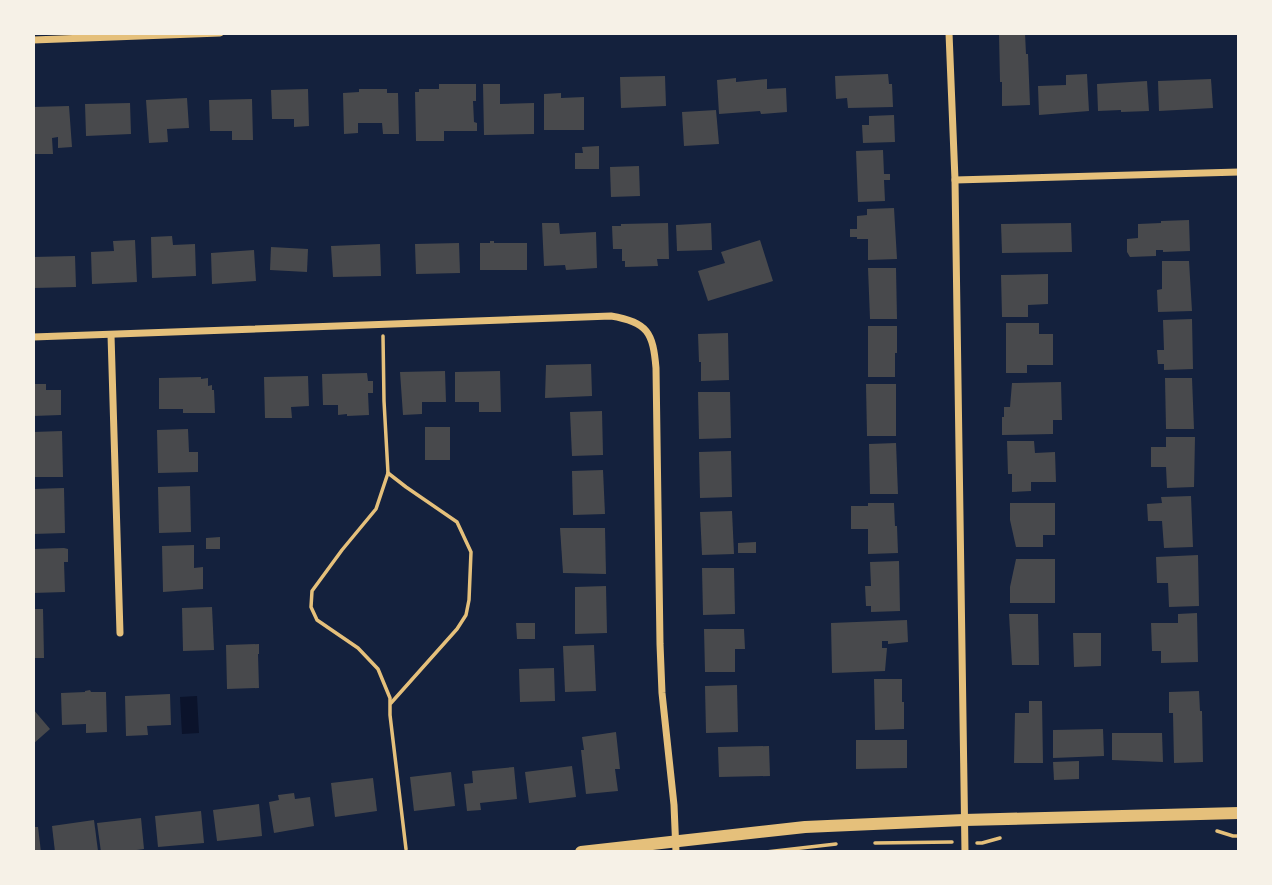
<svg xmlns="http://www.w3.org/2000/svg" width="1272" height="885" font-family="'Nunito Sans',sans-serif">
<rect width="100%" height="100%" fill="#14213d"/>
<path fill="#0b132b" d="M197,696L199,733L182,734L180,697Z"/>
<g fill="#48494c">
<path d="M1016,33H1025L1026,54H1028L1030,105L1002,106V82H1000L999,34Z"/>
<path d="M888,74L889,84H892L893,107L848,108L847,98L836,99L835,76Z"/>
<path d="M1087,74L1089,111L1039,115L1038,86L1066,85V75Z"/>
<path d="M665,76L666,106L621,108L620,77Z"/>
<path d="M736,78V82L767,79V89L786,88L787,112L761,114L760,111L719,114L717,80Z"/>
<path d="M1211,79L1213,108L1159,111L1158,81Z"/>
<path d="M1147,81L1149,111L1121,112V110L1098,111L1097,84Z"/>
<path d="M439,84H476V101H473L474,122L477,123V131H444V141H416L415,92H419V89H439Z"/>
<path d="M483,84H500V104L534,103V134L484,135Z"/>
<path d="M308,89L309,126L294,127V119H272L271,90Z"/>
<path d="M359,89H387V93H398L399,134H383L382,123H358V133L344,134L343,93L359,92Z"/>
<path d="M561,93V98L584,97V130H544V94Z"/>
<path d="M187,98L189,128L167,129L168,142L149,143L146,100Z"/>
<path d="M252,99L253,140H232V131H210L209,100Z"/>
<path d="M130,103L131,134L86,136L85,104Z"/>
<path d="M69,106L72,147L58,148V137L52,138L53,154H33V107Z"/>
<path d="M716,110L719,144L684,146L682,112Z"/>
<path d="M894,115L895,142L863,143L862,125H869V116Z"/>
<path d="M599,146V169H575V153H583L582,147Z"/>
<path d="M883,150L884,174H890V180H884L885,201L858,202L856,151Z"/>
<path d="M639,166L640,196L611,197L610,167Z"/>
<path d="M894,208L897,259L868,260V239H857V237H850V229H857V216L867,215V209Z"/>
<path d="M1189,220L1190,251L1163,252V250H1156V256L1130,257L1127,252V239L1138,238V224L1161,223V221Z"/>
<path d="M542,223H559L560,234L596,232L597,268L566,270L565,265L544,266Z"/>
<path d="M668,223L669,259H657L658,266L625,267V261H622V249H613L612,226H621V224Z"/>
<path d="M711,223L712,250L677,251L676,225Z"/>
<path d="M1071,223L1072,252L1002,253L1001,224Z"/>
<path d="M172,236L173,245L195,244L196,276L152,278L151,237Z"/>
<path d="M135,240L137,282L92,284L91,252L114,251L113,241Z"/>
<path d="M760,240L773,281L708,301L698,271L725,263L721,252Z"/>
<path d="M490,241H494V243H527V270H480V243H490Z"/>
<path d="M459,243L460,273L416,274L415,244Z"/>
<path d="M380,244L381,276L333,277L331,246Z"/>
<path d="M271,247L308,249L307,272L270,270Z"/>
<path d="M254,250L256,281L212,284L211,253Z"/>
<path d="M75,256L76,287L33,288V257Z"/>
<path d="M1162,261H1189L1192,311L1158,312L1157,290L1162,289Z"/>
<path d="M868,268H896L897,319H870Z"/>
<path d="M1048,274V304L1028,305V317H1002L1001,275Z"/>
<path d="M1192,319L1193,369L1164,370V364H1158L1157,350H1164L1163,320Z"/>
<path d="M1006,323H1039V334H1053V365H1027V373H1006Z"/>
<path d="M868,326H897V353H895V377H868Z"/>
<path d="M728,333L729,380L701,381V362H699L698,334Z"/>
<path d="M591,364L592,396L545,398L546,365Z"/>
<path d="M445,371L446,402H422V414L403,415L400,372Z"/>
<path d="M500,371L501,412H479V402H455V372Z"/>
<path d="M367,373L368,381H373V393H368L369,415L347,416V414L338,415V405H323L322,374Z"/>
<path d="M308,376L309,406L291,407L292,418H265L264,377Z"/>
<path d="M201,377V379L208,378V386L212,385V390H214L215,413H183V409H159V378Z"/>
<path d="M1165,378H1192L1194,429H1166Z"/>
<path d="M1061,382L1062,420H1053V434L1002,435V417H1004V407H1010L1012,383Z"/>
<path d="M33,384H46V390H61V415L33,416Z"/>
<path d="M866,384H896V436H867Z"/>
<path d="M698,392H730L731,438L699,439Z"/>
<path d="M602,411L603,455L572,456L570,412Z"/>
<rect x="425" y="427" width="25" height="33"/>
<path d="M188,429L189,452H198V472L158,473L157,430Z"/>
<path d="M62,431L63,477H33V432Z"/>
<path d="M1166,437H1195L1194,487L1167,488L1166,467H1151V447H1166Z"/>
<path d="M1007,441H1034L1035,453L1055,452L1056,482H1031V491L1012,492V474H1008Z"/>
<path d="M896,443L898,494H870L869,444Z"/>
<path d="M731,451L732,497L700,498L699,452Z"/>
<path d="M603,470L605,514L573,515L572,471Z"/>
<path d="M190,486L191,532L159,533L158,487Z"/>
<path d="M64,488L65,533L33,534V489Z"/>
<path d="M1191,496L1193,547L1164,548L1162,521H1148L1147,504L1162,503L1161,497Z"/>
<path d="M868,503H894L895,526H897L898,553L868,554V529H851V506H868Z"/>
<path d="M1010,503H1055V535H1043V547H1016L1010,520Z"/>
<path d="M732,511L734,554L702,555L700,512Z"/>
<path d="M560,528H605L606,574L563,573Z"/>
<path d="M220,537V549H206V538Z"/>
<path d="M756,542V553H738V543Z"/>
<path d="M194,545V568L203,567V589L163,592L162,546Z"/>
<path d="M64,548L68,549V562H64L65,592L33,593V549Z"/>
<path d="M1198,555L1199,606L1169,607L1168,583H1157L1156,557Z"/>
<path d="M1016,559H1055V603H1010V587Z"/>
<path d="M899,561L900,611L871,612V606H866L865,586H871L870,562Z"/>
<path d="M702,568H734L735,614L703,615Z"/>
<path d="M606,586L607,633L575,634V587Z"/>
<path d="M212,607L214,650L183,651L182,608Z"/>
<path d="M33,609H43L44,658H33Z"/>
<path d="M1197,613L1198,662L1161,663V651H1152L1151,623H1178V614Z"/>
<path d="M1009,614H1038L1039,665H1012Z"/>
<path d="M907,620L908,642L888,644V641H882V648H887L885,671L832,673L831,623Z"/>
<path d="M516,623H535V639H517Z"/>
<path d="M704,629H744L745,649H735V672H705Z"/>
<path d="M1073,633H1101V666L1074,667Z"/>
<path d="M259,644V654H258L259,688L227,689L226,645Z"/>
<path d="M594,645L596,691L565,692L563,646Z"/>
<path d="M554,668L555,701L520,702L519,669Z"/>
<path d="M874,679H902V702H904V729L875,730Z"/>
<path d="M737,685L738,732L706,733L705,686Z"/>
<path d="M90,690L91,692H106L107,732L86,733V724L62,725L61,693L85,692V691Z"/>
<path d="M1199,691L1200,711H1202L1203,762L1174,763L1173,713H1169V692Z"/>
<path d="M170,694L171,725L147,726L148,735L126,736L125,696Z"/>
<path d="M1029,701H1042L1043,763H1014L1015,713H1029Z"/>
<path d="M33,709L50,729L33,744Z"/>
<path d="M1103,729L1104,756L1053,758V730Z"/>
<path d="M616,732L620,769H615L618,791L586,794L581,750H584L582,737Z"/>
<path d="M1112,733H1162L1163,762L1112,760Z"/>
<path d="M856,740H907V768L856,769Z"/>
<path d="M769,746L770,776L719,777L718,747Z"/>
<path d="M1079,761V779L1054,780L1053,762Z"/>
<path d="M572,766L576,797L529,803L525,772Z"/>
<path d="M514,767L517,799L480,803L481,810L467,811L464,784L473,783L472,771Z"/>
<path d="M451,772L455,806L414,811L410,777Z"/>
<path d="M373,778L377,811L335,817L331,783Z"/>
<path d="M294,793L295,799L310,797L314,826L274,833L269,802L279,800L278,795Z"/>
<path d="M259,804L262,836L217,841L213,810Z"/>
<path d="M201,811L204,843L158,847L155,816Z"/>
<path d="M141,818L144,849L122,852H101L97,823Z"/>
<path d="M94,820L98,851L55,852L52,826Z"/>
<path d="M33,827H38L41,852H33Z"/>
</g>
<g fill="none" stroke-linecap="round" stroke-linejoin="round">
<g stroke="#e5c07b" stroke-width="3.5">
<path d="M383,336L384,401L388,473L376,509L342,550L312,591L311,607L317,620L358,648L378,669L390,698V715L406,849"/>
<path d="M388,473L406,487L457,522L471,552L469,600L466,615L457,629L391,703"/>
<path d="M1217,831L1233,836H1239"/>
<path d="M875,843L952,842"/>
<path d="M977,843H982L1000,838"/>
<path d="M766,852L836,844"/>
</g>
<g stroke="#e5c07b" stroke-width="7">
<path d="M949,33L955,180L965,852"/>
<path d="M33,40L220,33"/>
<path d="M955,180L1239,172"/>
<path d="M111,335L120,633"/>
<path d="M33,337L611,316C648,322 653,333 656,368L660,644L662,693L674,805L676,852"/>
</g>
<path stroke="#e5c07b" stroke-width="12" d="M581,852L805,827L964,820L1239,813"/>
</g>
<rect width="1272" height="885" fill="none" stroke="#f6f1e7" stroke-width="70"/>
</svg>
